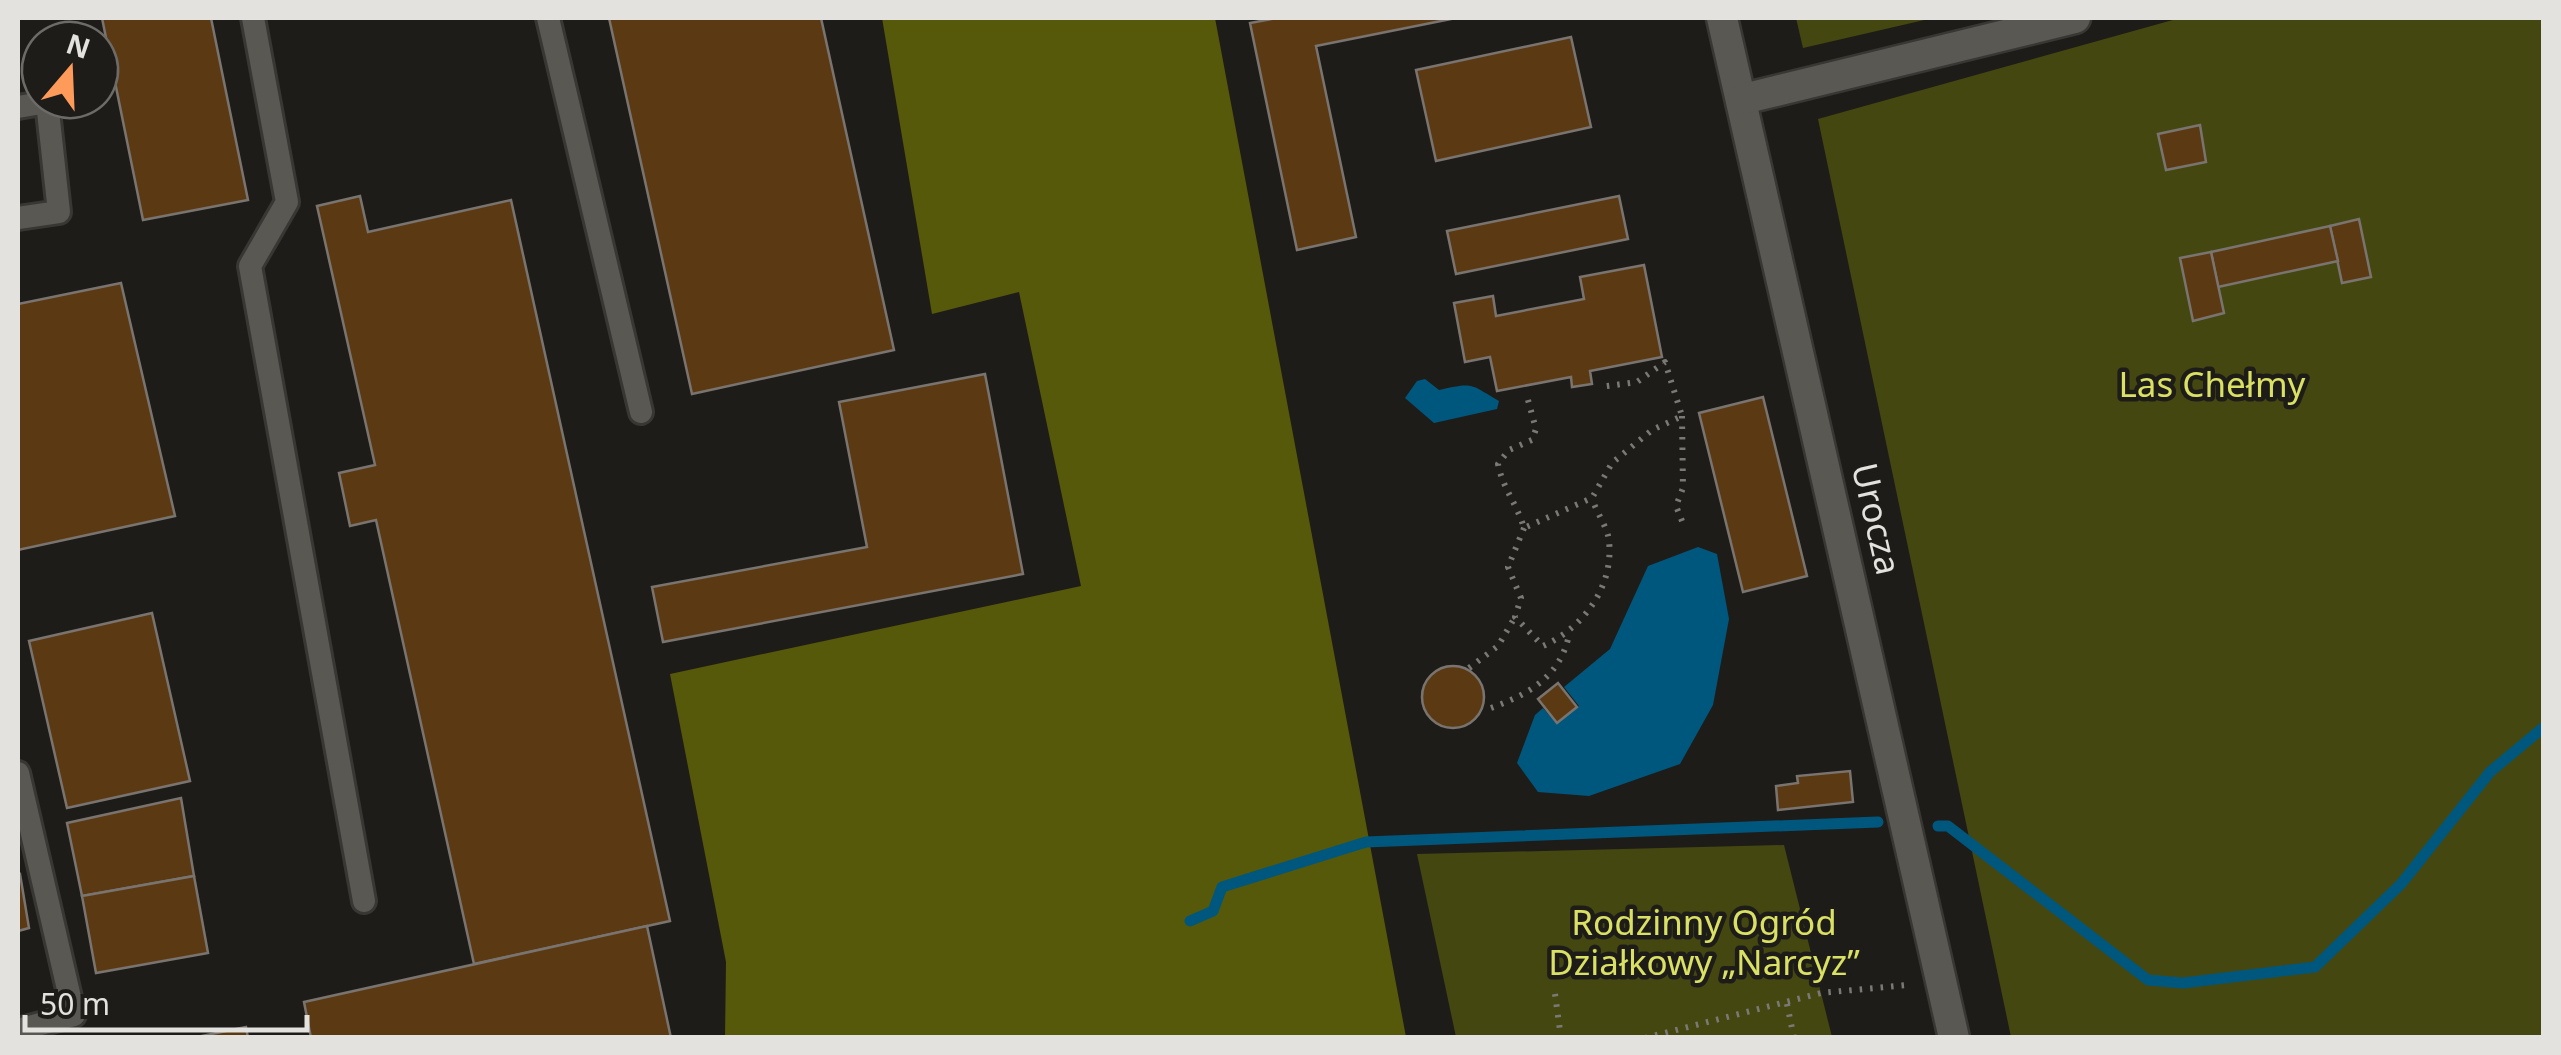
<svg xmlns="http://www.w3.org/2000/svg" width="2561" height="1055" font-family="'Noto Sans',sans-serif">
<rect width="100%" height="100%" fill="#1e1c18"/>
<g fill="#454711">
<path d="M1796,18H1933L1803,48Z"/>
<path d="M2180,18H2543V1037H2011L1818,119Z"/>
<path d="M1784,845L1832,1037H1456L1417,854Z"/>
</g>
<path fill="#565909" d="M882,18H1215L1406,1037H725L726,962L670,674L1081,586L1019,292L932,314Z"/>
<g fill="#00577d">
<path d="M1425,379L1439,390C1474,382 1470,384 1499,401L1497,409L1434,423L1405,398L1417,381Z"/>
<path d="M1698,547L1717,554L1729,619L1713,705L1680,764L1589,796L1538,792L1517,763L1535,715L1543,708L1557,724L1579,706L1564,687L1610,649L1648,566Z"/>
</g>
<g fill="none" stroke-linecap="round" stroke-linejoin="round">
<g stroke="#00577d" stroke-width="11">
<path d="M1938,826H1948L2148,980L2183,983L2315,967L2401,884L2490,772L2544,727"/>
<path d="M1190,921L1213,911L1222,887L1366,842L1878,822"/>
</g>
</g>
<g fill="#5b3a13" stroke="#797470" stroke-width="2.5">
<path d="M102,18H211L248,200L143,220Z"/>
<path d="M609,18H821L894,350L692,394Z"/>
<path d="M1277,18H1456L1316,46L1356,237L1297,250L1250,23Z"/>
<path d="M1571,37L1591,127L1436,161L1416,70Z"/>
<path d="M2200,125L2206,162L2166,170L2158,134Z"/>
<path d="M360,196L368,232L511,200L670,921L474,964L376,520L350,526L339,473L375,465L317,206Z"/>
<path d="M1619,196L1628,239L1456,274L1447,231Z"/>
<path d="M2359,219L2371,277L2342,283L2330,226Z"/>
<path d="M2330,226L2338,261L2218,287L2211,252Z"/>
<path d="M2211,252L2224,313L2193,321L2180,258Z"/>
<path d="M1644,265L1662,357L1590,371L1592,384L1572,387L1571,377L1497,391L1490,357L1465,362L1454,303L1493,296L1496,316L1584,299L1580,277Z"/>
<path d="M121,283L175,516L18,550V304Z"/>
<path d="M985,374L1023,574L663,642L652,587L867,547L839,402Z"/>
<path d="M1763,397L1807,576L1743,592L1699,413Z"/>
<path d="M152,613L190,781L67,808L29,641Z"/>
<circle cx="1453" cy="697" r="31"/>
<path d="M1558,683L1577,707L1557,723L1538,699Z"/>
<path d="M1850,771L1853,802L1778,810L1776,786L1798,783L1797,776Z"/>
<path d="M181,798L194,876L82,896L67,823Z"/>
<path d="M20,874L29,928L18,931V875Z"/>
<path d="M194,876L208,953L96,973L82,896Z"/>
<path d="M647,926L671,1038H311L304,1002Z"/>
<path d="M246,1027L248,1038H192Z"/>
</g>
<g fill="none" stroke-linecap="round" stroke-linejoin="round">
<defs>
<g id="lane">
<path d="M253,18L287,202L250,266L364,901"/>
<path d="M548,18L641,412"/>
<path d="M18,107L47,102L59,212L18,218"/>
<path d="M18,773L74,1015L18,1030"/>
</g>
<g id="street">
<path d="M1722,18L1954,1038"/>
<path d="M1743,99L2075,18"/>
</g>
</defs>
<use href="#lane" stroke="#383734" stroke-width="28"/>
<use href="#street" stroke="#383734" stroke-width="35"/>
<g stroke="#7a7975" stroke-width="6" stroke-dasharray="2.5 8" stroke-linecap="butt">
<path d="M1528,400L1536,429L1532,440L1509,450L1498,464C1503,489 1517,504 1524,528L1592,498L1612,463L1652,430L1682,416L1665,362L1637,382L1600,387"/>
<path d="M1682,416L1683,488L1676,506L1684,526"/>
<path d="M1524,528L1508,567L1521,598L1515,617L1543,646C1583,628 1614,587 1609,541C1608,528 1596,512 1592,498"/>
<path d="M1469,668L1498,646L1515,617"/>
<path d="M1491,708C1529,694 1560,677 1569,635"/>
<path d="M1555,994L1561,1038"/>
<path d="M1787,1004L1794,1038"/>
<path d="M1645,1038L1821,993L1907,985"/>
</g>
<use href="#lane" stroke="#595853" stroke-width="22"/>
<use href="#street" stroke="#595853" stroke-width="30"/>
</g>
<g text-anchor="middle" stroke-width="9" stroke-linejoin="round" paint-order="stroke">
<g font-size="35" fill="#d9e063" stroke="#1e1c18">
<text x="2212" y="397">Las Chełmy</text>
<text x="1704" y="935">Rodzinny Ogród<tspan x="1704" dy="40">Działkowy „Narcyz”</tspan></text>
</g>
<g font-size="35" fill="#e3e2df" stroke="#1e1c18">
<text transform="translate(1876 519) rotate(77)" y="12">Urocza</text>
</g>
</g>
<rect width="2561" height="1055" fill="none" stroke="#e3e2df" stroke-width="40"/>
<g transform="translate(70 70) rotate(19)"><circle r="48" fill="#1e1c18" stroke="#6d6b68" stroke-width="2.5"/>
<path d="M0-8L18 38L0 25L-18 38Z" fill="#ff9b5a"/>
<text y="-15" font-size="28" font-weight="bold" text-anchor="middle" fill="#e3e2df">N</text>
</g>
<path d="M25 1015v15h282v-15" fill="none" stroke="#e3e2df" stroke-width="5"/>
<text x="40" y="1015" font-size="30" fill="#e3e2df" stroke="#1e1c18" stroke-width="8" paint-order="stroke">50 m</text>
</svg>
